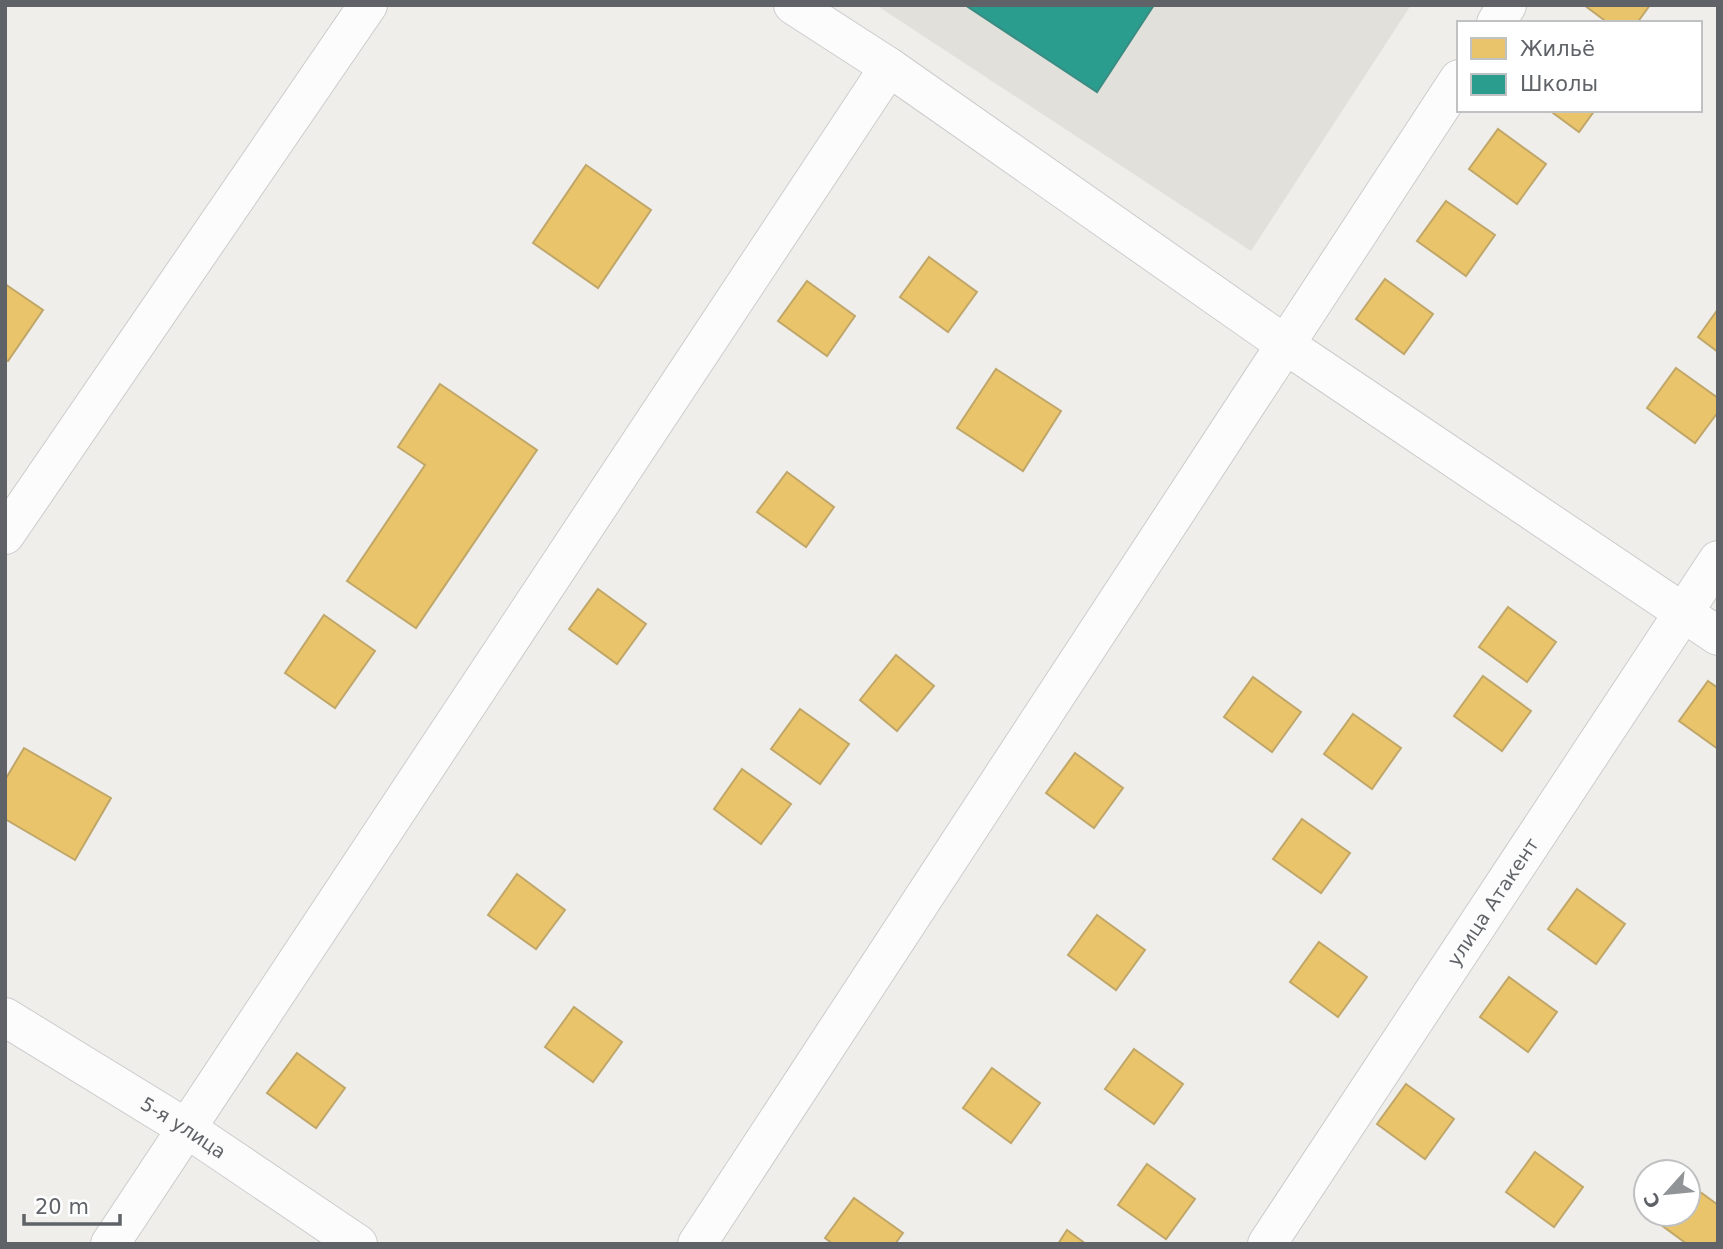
<svg xmlns="http://www.w3.org/2000/svg" width="1723" height="1249" font-family="'DejaVu Sans',sans-serif">
<rect width="100%" height="100%" fill="#efeeea"/>
<path fill="#e2e0da" d="M876,5H1411L1251,251Z"/>
<g fill="#e9c46a" stroke="#c0a769" stroke-width="2">
<path d="M1584,5H1650L1637,23H1608Z"/>
<path d="M1549,110H1595L1579,132Z"/>
<path d="M1498,129L1546,164L1517,204L1469,169Z"/>
<path d="M586,165L651,210L598,288L533,243Z"/>
<path d="M1446,201L1495,235L1466,276L1417,241Z"/>
<path d="M929,257L977,292L948,332L900,297Z"/>
<path d="M1385,279L1433,314L1404,354L1356,319Z"/>
<path d="M807,281L855,316L827,356L778,321Z"/>
<path d="M5,284L43,310L8,361L5,360Z"/>
<path d="M1718,309V352L1698,337Z"/>
<path d="M1676,368L1718,398V412L1695,443L1647,408Z"/>
<path d="M996,369L1061,411L1023,471L957,428Z"/>
<path d="M440,384L537,450L416,628L347,581L425,465L398,447Z"/>
<path d="M787,472L834,507L806,547L757,512Z"/>
<path d="M598,589L646,624L617,664L569,629Z"/>
<path d="M1508,607L1556,642L1527,682L1479,647Z"/>
<path d="M324,615L375,651L335,708L285,673Z"/>
<path d="M896,655L934,686L897,731L860,700Z"/>
<path d="M1483,676L1531,711L1502,751L1454,716Z"/>
<path d="M1253,677L1301,712L1272,752L1224,717Z"/>
<path d="M1708,681L1718,688V749L1679,721Z"/>
<path d="M800,709L849,744L820,784L771,749Z"/>
<path d="M1353,714L1401,748L1372,789L1324,754Z"/>
<path d="M24,748L111,798L75,860L5,819V780Z"/>
<path d="M1075,753L1123,788L1094,828L1046,793Z"/>
<path d="M742,769L791,804L761,844L714,809Z"/>
<path d="M1302,819L1350,853L1321,893L1273,859Z"/>
<path d="M517,874L565,910L536,949L488,915Z"/>
<path d="M1577,889L1625,924L1596,964L1548,929Z"/>
<path d="M1097,915L1145,950L1116,990L1068,955Z"/>
<path d="M1319,942L1367,977L1338,1017L1290,982Z"/>
<path d="M1509,977L1557,1012L1528,1052L1480,1017Z"/>
<path d="M574,1007L622,1042L593,1082L545,1047Z"/>
<path d="M1134,1049L1183,1084L1154,1124L1105,1089Z"/>
<path d="M297,1053L345,1088L316,1128L267,1093Z"/>
<path d="M992,1068L1040,1103L1011,1143L963,1108Z"/>
<path d="M1406,1084L1454,1119L1425,1159L1377,1124Z"/>
<path d="M1535,1152L1583,1187L1554,1227L1506,1192Z"/>
<path d="M1147,1164L1195,1199L1166,1239L1118,1205Z"/>
<path d="M1688,1183L1718,1205V1239L1715,1244H1687L1657,1222L1663,1214H1688Z"/>
<path d="M854,1198L903,1233L895,1244H833L825,1238Z"/>
<path d="M1067,1230L1086,1244H1058Z"/>
</g>
<path fill="#2a9d8f" stroke="#3a8c83" stroke-width="2" d="M965,5H1154L1097,92Z"/>
<g fill="none" stroke-linecap="round" stroke-linejoin="round">
<defs>
<g id="minor">
<path d="M793,5L889,67L1286,345L1718,636"/>
<path d="M1496,23L1507,5"/>
<path d="M5,535L368,5"/>
<path id="s1" d="M5,1017L186,1128L358,1244"/>
<path d="M110,1244L889,67"/>
<path d="M697,1244L1459,79"/>
<path id="s2" d="M1267,1244L1718,560"/>
</g>
</defs>
<use href="#minor" stroke="#cbcccc" stroke-width="40"/>
<use href="#minor" stroke="#fdfcfc" stroke-width="38"/>
</g>
<g text-anchor="middle" stroke-width="7" stroke-linejoin="round" paint-order="stroke">
<g font-size="19" fill="#5f6368" stroke="#fff">
<text dy="7" stroke="none"><textPath href="#s2" startOffset="410">улица Атакент</textPath></text>
<text dy="7" stroke="none"><textPath href="#s1" startOffset="210">5-я улица</textPath></text>
</g>
</g>
<rect width="1723" height="1249" fill="none" stroke="#5f6368" stroke-width="14"/>
<rect x="1457" y="21" width="245" height="91" fill="#ffffff" stroke="#bfc1c3" stroke-width="2"/>
<rect x="1471" y="38" width="35" height="21" fill="#e9c46a" stroke="#bfc1c3" stroke-width="2"/>
<text x="1520" y="56" font-size="21" fill="#5f6368">Жильё</text>
<rect x="1471" y="74" width="35" height="21" fill="#2a9d8f" stroke="#bfc1c3" stroke-width="2"/>
<text x="1520" y="91" font-size="21" fill="#5f6368">Школы</text>
<g transform="translate(1667 1193) rotate(243)"><circle r="33" fill="#ffffff" stroke="#bfc1c3" stroke-width="2"/>
<path d="M0-5L12 26L0 18L-12 26Z" fill="#919496"/>
<text y="-10" font-size="19" font-weight="bold" text-anchor="middle" fill="#5f6368">С</text>
</g>
<path d="M24 1214v10h96v-10" fill="none" stroke="#5f6368" stroke-width="3.5"/>
<text x="35" y="1214" font-size="21" fill="#5f6368" stroke="#ffffff" stroke-width="5" paint-order="stroke">20 m</text>
</svg>
